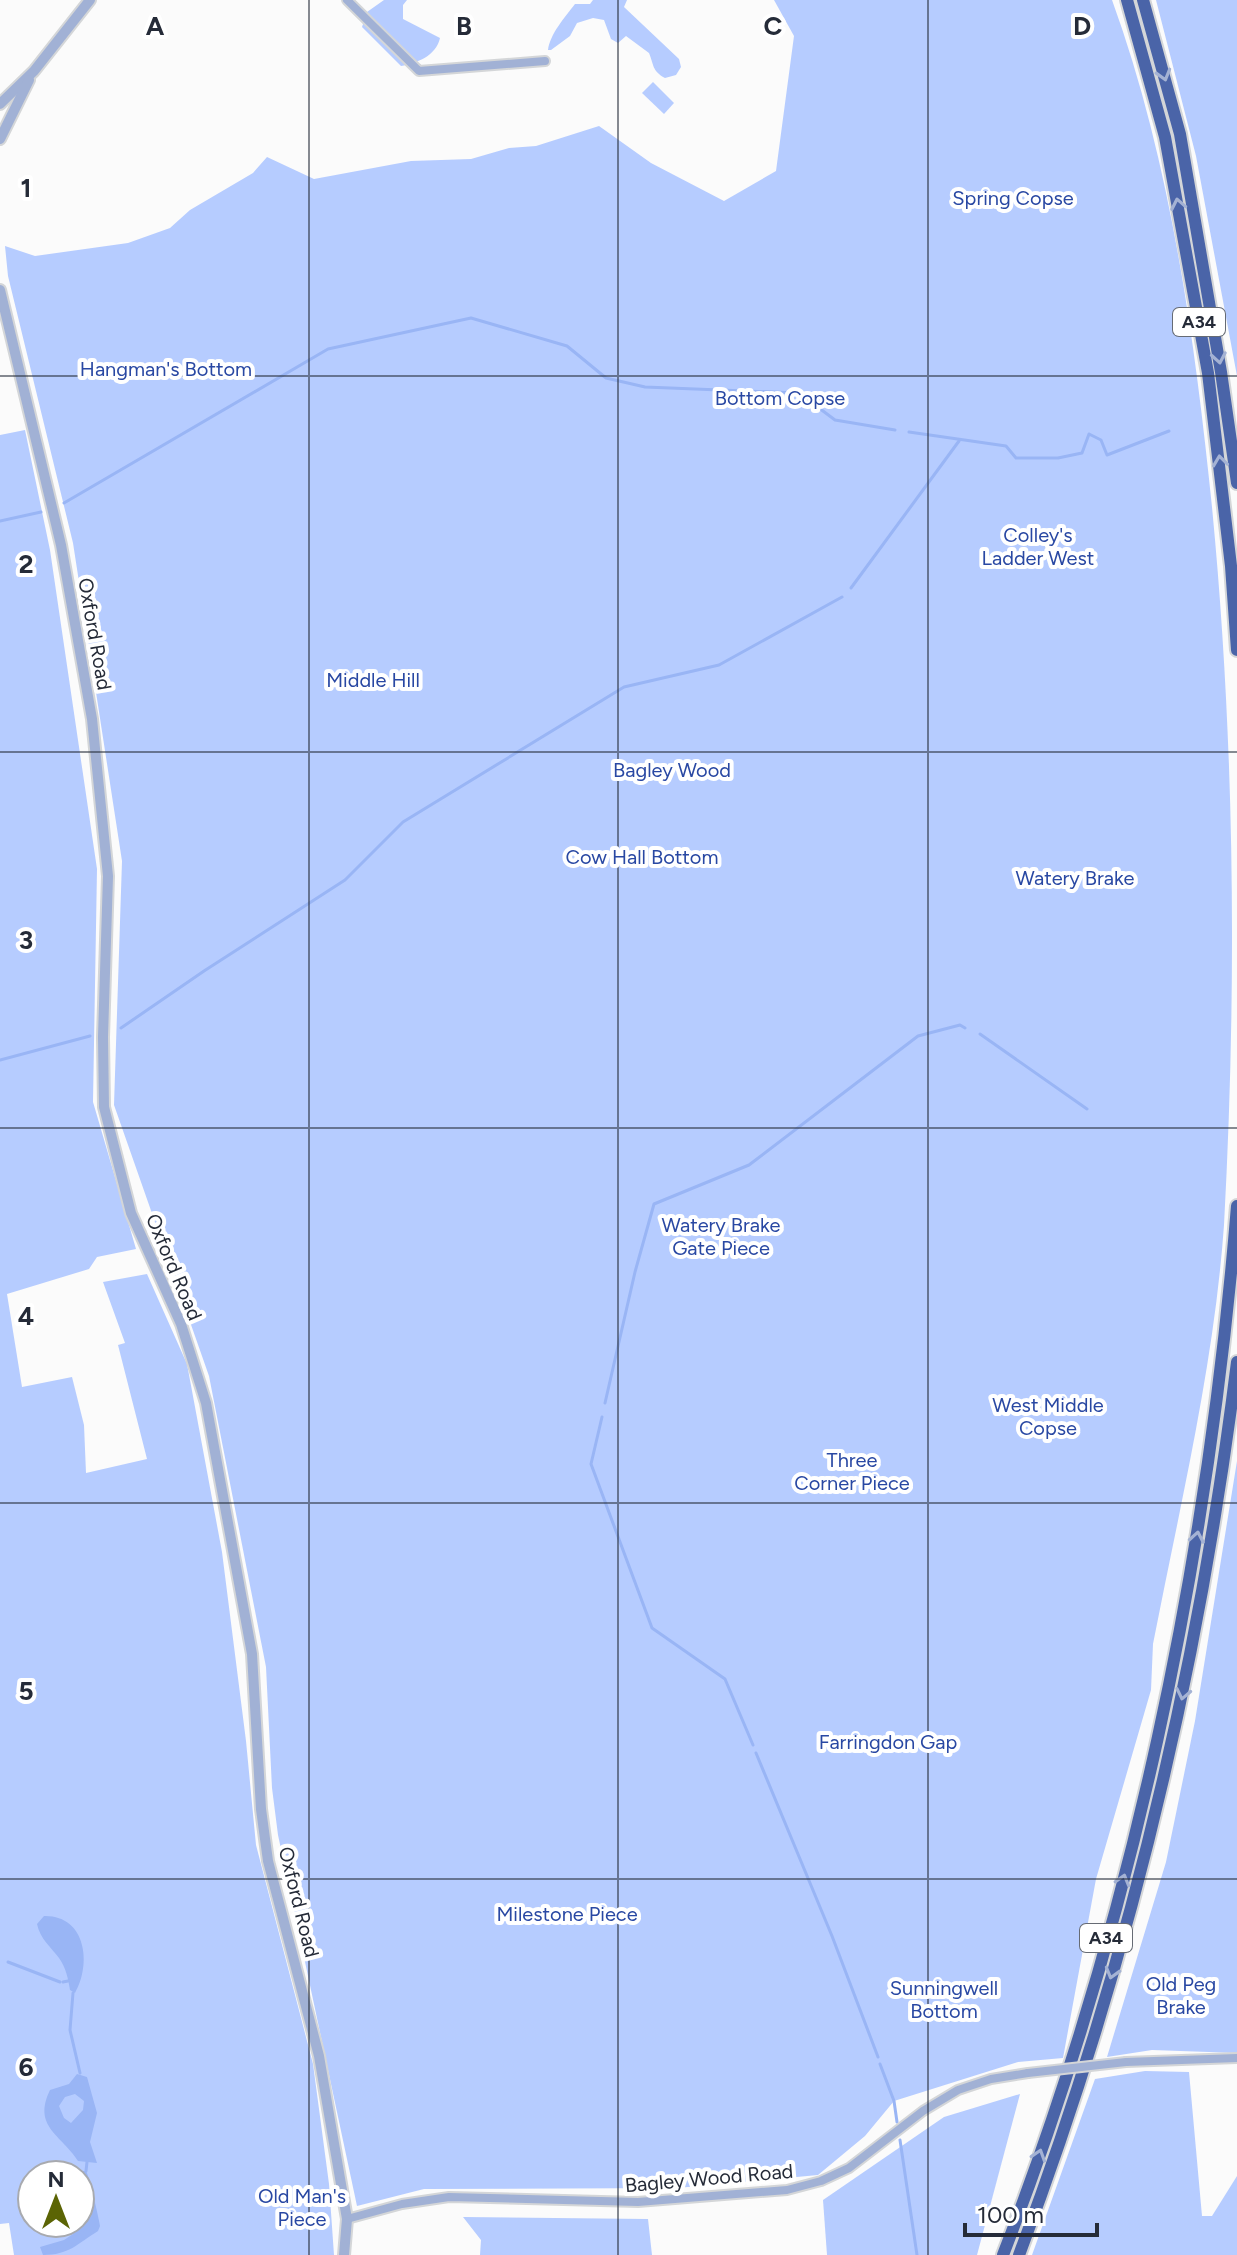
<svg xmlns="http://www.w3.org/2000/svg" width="1237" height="2255" font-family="Figtree,sans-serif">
<rect width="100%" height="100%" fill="#fbfbfb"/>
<g fill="#b6ccff" fill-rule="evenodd">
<path d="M384,0H407L403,5V19L440,38C436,56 417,63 401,66L362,27L367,12Z"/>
<path d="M593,0H627L624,7L679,59L681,67L676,75L665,78C652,71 654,65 649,53L626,36L618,43L611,39L604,20L593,18L577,23L570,36L551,50H548C550,34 565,17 575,4H590Z"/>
<path d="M774,0H1112C1170,159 1195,340 1212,507C1235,745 1237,986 1224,1225C1214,1366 1180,1505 1153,1644L1151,1690L1096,1879L1063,2058L1018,2062L894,2101L865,2136L818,2175L677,2188L424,2189L357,2206L278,1835L272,1788L266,1667L209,1376L114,1105L122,861L73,543L8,276L5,246L35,256L128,243L170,228L190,210L253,173L267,157L314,179L411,161L471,159L509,148L536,146L599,126L651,163L724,201L776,171L794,36Z"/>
<path d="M1156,0H1237V376L1196,156Z"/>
<path d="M653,82L674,103L664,114L642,93Z"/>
<path d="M25,430L50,550L97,869L93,1102L136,1249L97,1257L89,1269L7,1294L22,1387L72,1377L84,1425L86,1473L147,1459L118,1345L125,1343L103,1282L147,1274L187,1364L222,1552L246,1741L256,1845L313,2064L329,2184L334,2255H14L9,2223L0,2224V435ZM32,2175H80V2223H32Z"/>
<path d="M1237,1461V2053L1152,2050L1107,2057L1166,1862L1195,1721Z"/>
<path d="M1145,2071L1189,2072L1202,2216H1212L1237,2176V2255H1032L1095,2079Z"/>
<path d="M1020,2094L977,2255H827L823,2200L944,2117Z"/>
<path d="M463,2217L648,2219L652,2255H480L481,2240Z"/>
</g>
<g fill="#99b5f5" fill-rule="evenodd">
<path d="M44,1916C86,1915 92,1964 75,1993L70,1990C68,1978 66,1968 59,1958C51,1947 40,1939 37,1924Z"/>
<path d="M77,2074L87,2077L97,2113L90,2142L97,2163L78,2161C62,2135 32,2127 50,2090L69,2084ZM75,2094L84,2101L83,2110L71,2123L64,2118L59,2106L65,2097Z"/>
<path d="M82,2171H86C89,2175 99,2219 100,2226L98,2231C77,2244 69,2255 43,2255L40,2247L64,2240L73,2234L74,2223H80V2175Z"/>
</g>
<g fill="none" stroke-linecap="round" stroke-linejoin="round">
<g stroke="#99b5f5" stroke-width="3">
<path d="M909,432L1006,446L1016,458H1058L1082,453L1089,434L1101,440L1107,455L1169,431"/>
<path d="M64,503L328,349L471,318L567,346L606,378L645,387L799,393L835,420L895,430"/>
<path d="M0,521L41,512"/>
<path d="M851,588L959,441"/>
<path d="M121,1028L204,971L345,880L403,822L624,687L719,665L842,597"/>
<path d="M980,1034L1087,1109"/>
<path d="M0,1060L90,1036"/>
<path d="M605,1403L635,1272L654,1204L749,1165L918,1036L960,1025L965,1028"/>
<path d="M602,1417L591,1464L652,1628L725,1679L753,1745"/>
<path d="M756,1753L832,1936L878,2057"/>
<path d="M8,1962L60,1982"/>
<path d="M63,1982L68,1981"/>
<path d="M73,1993L70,2030L80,2073"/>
<path d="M880,2064L894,2101L897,2122"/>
<path d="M900,2140L917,2255"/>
<path d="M86,2171L87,2162"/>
</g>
<defs>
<g id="minor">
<path d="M347,0L419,71L545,61"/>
<path d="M1126,2062L1237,2058"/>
<path d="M347,2219L402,2204L449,2197L638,2202L787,2190L821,2181L849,2168L923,2111L958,2090L991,2079L1028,2073"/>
</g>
<g id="tertiary">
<path d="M0,104L34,71L90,0"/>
<path d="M0,139L29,80"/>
<path d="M0,290L61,545L92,719L108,876L103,1037L104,1107L131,1213L181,1324L206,1403L252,1654L261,1809L268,1861L319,2056L347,2219L344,2255"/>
</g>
<g id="trunk">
<path d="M1127,0L1165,137L1208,373L1231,566L1237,650"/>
<path d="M1143,0L1180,134L1221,372L1237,483"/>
<path d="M1003,2255C1132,1922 1208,1562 1237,1206"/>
<path d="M1019,2255C1128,1967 1199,1667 1237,1362"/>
</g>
</defs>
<use href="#minor" stroke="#d4d6d8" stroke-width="12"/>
<use href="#tertiary" stroke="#d4d6d8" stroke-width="14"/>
<use href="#trunk" stroke="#d4d6d8" stroke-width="16"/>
<use href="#minor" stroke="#a1b1d5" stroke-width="8"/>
<use href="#tertiary" stroke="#a1b1d5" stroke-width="10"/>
<use href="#trunk" stroke="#4a64a8" stroke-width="12"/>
<defs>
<path id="minor-bridge" d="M1028,2073L1126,2062"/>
</defs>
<use href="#minor-bridge" stroke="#d4d6d8" stroke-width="12" stroke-linecap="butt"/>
<use href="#minor-bridge" stroke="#a1b1d5" stroke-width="8"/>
</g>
<defs><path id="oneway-chevron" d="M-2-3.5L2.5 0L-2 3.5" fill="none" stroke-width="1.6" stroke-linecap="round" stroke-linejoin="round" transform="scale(2)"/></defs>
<g stroke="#a4b2d4">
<use href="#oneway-chevron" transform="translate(1164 75) rotate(74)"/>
<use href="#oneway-chevron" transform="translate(1178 204) rotate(-101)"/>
<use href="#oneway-chevron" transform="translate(1219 358) rotate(80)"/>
<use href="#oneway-chevron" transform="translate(1220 461) rotate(-97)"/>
<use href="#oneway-chevron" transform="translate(1197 1537) rotate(-80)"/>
<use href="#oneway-chevron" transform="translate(1183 1694) rotate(102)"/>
<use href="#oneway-chevron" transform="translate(1123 1880) rotate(-74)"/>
<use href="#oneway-chevron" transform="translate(1112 1973) rotate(106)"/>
<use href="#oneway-chevron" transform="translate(1039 2155) rotate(-72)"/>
</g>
<path fill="none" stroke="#252b38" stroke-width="2" stroke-opacity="0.55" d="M309,0V2255M618,0V2255M928,0V2255M0,376H1237M0,752H1237M0,1128H1237M0,1503H1237M0,1879H1237"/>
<g text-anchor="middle" stroke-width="8" stroke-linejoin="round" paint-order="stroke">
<g fill="#fff" stroke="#666b74" stroke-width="2">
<rect x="1173" y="308" width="52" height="28" rx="6"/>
<rect x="1080" y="1924" width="52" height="28" rx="6"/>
</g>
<g font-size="18" font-weight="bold" fill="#252b38">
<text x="1199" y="328">A34</text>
<text x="1106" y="1944">A34</text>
</g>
<g font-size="20" fill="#2948a3" stroke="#fff">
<text x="1013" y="205">Spring Copse</text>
<text x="166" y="376">Hangman's Bottom</text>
<text x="780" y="405">Bottom Copse</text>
<text x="1038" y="542">Colley's<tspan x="1038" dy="23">Ladder West</tspan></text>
<text x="373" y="687">Middle Hill</text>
<text x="672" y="777">Bagley Wood</text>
<text x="642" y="864">Cow Hall Bottom</text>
<text x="1075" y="885">Watery Brake</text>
<text x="721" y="1232">Watery Brake<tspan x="721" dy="23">Gate Piece</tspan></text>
<text x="1048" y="1412">West Middle<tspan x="1048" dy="23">Copse</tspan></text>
<text x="852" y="1467">Three<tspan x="852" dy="23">Corner Piece</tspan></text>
<text x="888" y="1749">Farringdon Gap</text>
<text x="567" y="1921">Milestone Piece</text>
<text x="1181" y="1991">Old Peg<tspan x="1181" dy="23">Brake</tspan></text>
<text x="944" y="1995">Sunningwell<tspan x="944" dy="23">Bottom</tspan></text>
<text x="302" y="2203">Old Man's<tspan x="302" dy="23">Piece</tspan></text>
</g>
<g font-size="20" fill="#252b38" stroke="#fff">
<text transform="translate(95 634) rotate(80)" y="7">Oxford Road</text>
<text transform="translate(174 1267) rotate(67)" y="7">Oxford Road</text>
<text transform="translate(299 1902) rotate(76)" y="7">Oxford Road</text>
<text transform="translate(709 2178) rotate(-5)" y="7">Bagley Wood Road</text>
</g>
</g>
<g font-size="26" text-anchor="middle" font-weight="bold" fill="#252b38" stroke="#fff" stroke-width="8" stroke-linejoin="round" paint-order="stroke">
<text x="155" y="35">A</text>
<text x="464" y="35">B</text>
<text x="773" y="35">C</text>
<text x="1082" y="35">D</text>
<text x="26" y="197">1</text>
<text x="26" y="573">2</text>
<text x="26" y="949">3</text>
<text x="26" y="1325">4</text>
<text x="26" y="1700">5</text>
<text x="26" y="2076">6</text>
</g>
<g transform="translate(56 2199)"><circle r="38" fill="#ffffff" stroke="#a8aaaf" stroke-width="2"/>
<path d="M0-6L14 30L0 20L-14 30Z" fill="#5b6404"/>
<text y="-12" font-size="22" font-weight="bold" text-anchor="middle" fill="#252b38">N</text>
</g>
<path d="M965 2223v12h132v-12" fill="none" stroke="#252b38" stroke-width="4"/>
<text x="977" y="2223" font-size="24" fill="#252b38" stroke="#ffffff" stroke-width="6" paint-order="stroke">100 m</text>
</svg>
